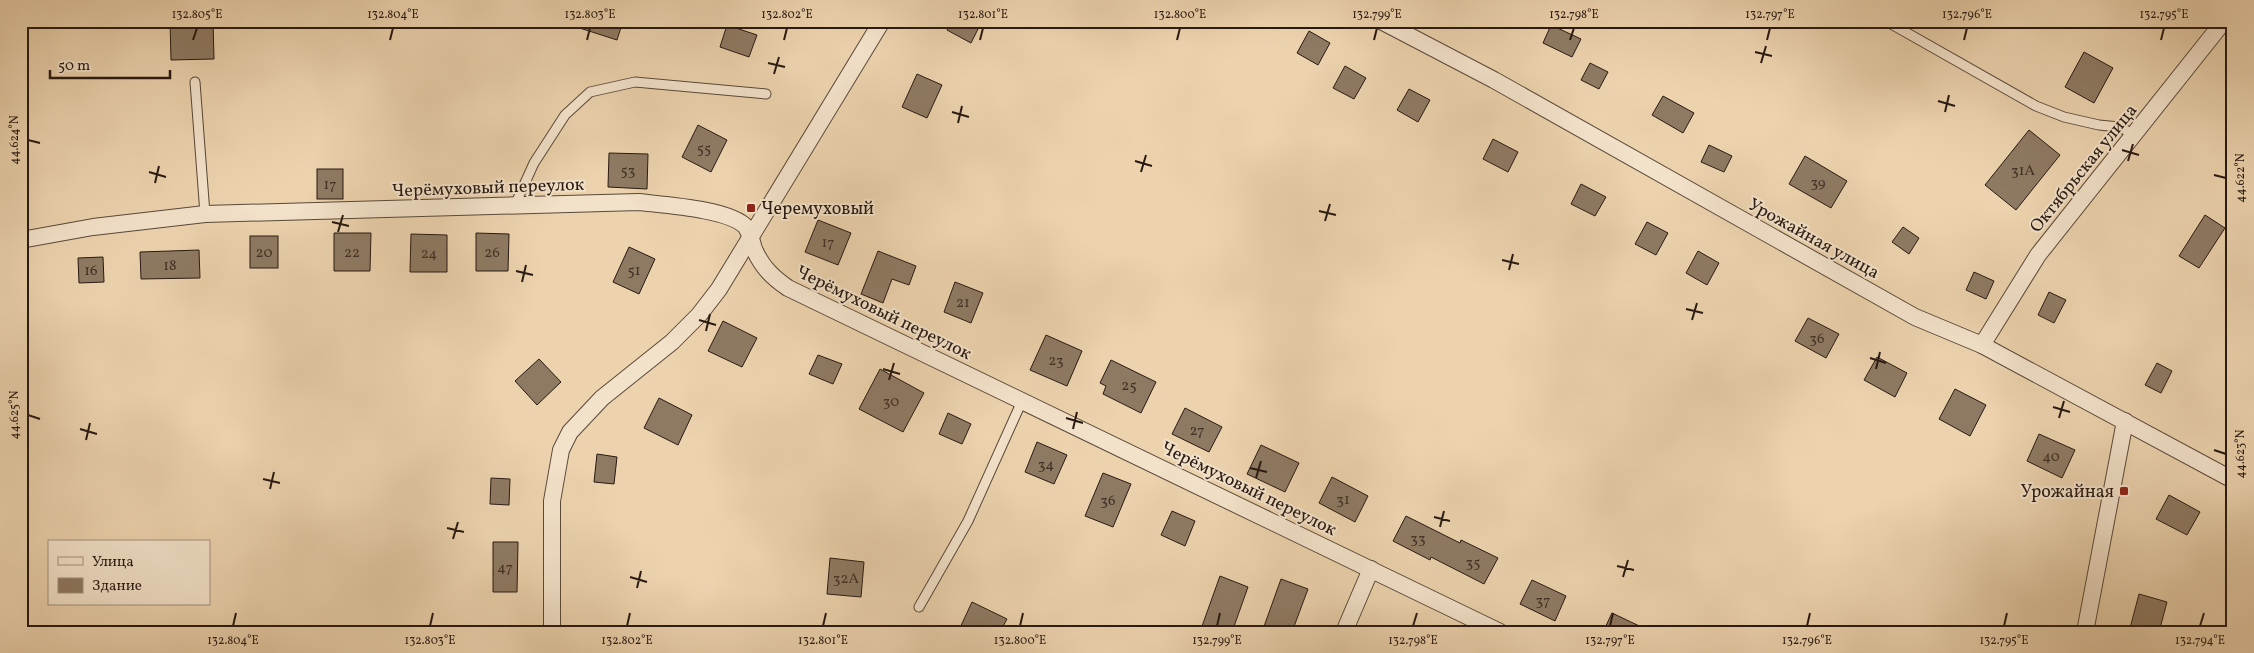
<svg xmlns="http://www.w3.org/2000/svg" width="2254" height="653" font-family="Vollkorn,serif">
<rect width="100%" height="100%" fill="#ecd3ae"/>
<filter id="stains"><feTurbulence type="fractalNoise" baseFrequency=".004" numOctaves="4"/><feColorMatrix values="0 0 0 0 .2 0 0 0 0 .09 0 0 0 0 .02 0 0 0 .5 -.17"/></filter>
<radialGradient id="worn" r=".72"><stop offset=".6" stop-color="#630" stop-opacity="0"/><stop offset="1" stop-color="#630" stop-opacity=".3"/></radialGradient>
<g fill="#8e7a63" stroke="#281912">
<path d="M170,21H213L214,59L171,60Z"/>
<path d="M568,21H623L617,40L567,24Z"/>
<path d="M952,21H965L978,29L971,43L947,30Z"/>
<path d="M727,25L757,35L749,57L720,47Z"/>
<path d="M1551,25L1581,39L1572,57L1543,43Z"/>
<path d="M1309,31L1330,43L1318,65L1297,53Z"/>
<path d="M2084,52L2113,68L2094,103L2065,87Z"/>
<path d="M1590,63L1608,72L1599,89L1581,80Z"/>
<path d="M1345,66L1366,78L1354,99L1333,88Z"/>
<path d="M917,74L942,85L927,118L902,107Z"/>
<path d="M1409,89L1430,100L1418,122L1397,110Z"/>
<path d="M1663,96L1694,113L1683,133L1652,115Z"/>
<path d="M698,125L727,140L711,172L682,157Z"/>
<path d="M2029,130L2060,155L2016,210L1985,185Z"/>
<path d="M1493,139L1518,152L1508,172L1483,159Z"/>
<path d="M1709,145L1732,156L1724,172L1701,162Z"/>
<path d="M609,153L648,154L647,189L608,187Z"/>
<path d="M1805,156L1847,181L1831,208L1789,184Z"/>
<rect x="317" y="169" width="26" height="30"/>
<path d="M1581,184L1606,197L1595,216L1571,204Z"/>
<path d="M2205,215L2225,228L2199,268L2179,256Z"/>
<path d="M818,220L851,233L838,265L805,252Z"/>
<path d="M1647,222L1668,233L1656,255L1635,244Z"/>
<path d="M1903,227L1919,238L1909,254L1892,242Z"/>
<path d="M334,233H371L370,271H334Z"/>
<path d="M476,233L509,234L508,271H476Z"/>
<path d="M411,234L447,235V272H410Z"/>
<rect x="250" y="236" width="28" height="32"/>
<path d="M629,247L655,259L639,294L613,282Z"/>
<path d="M199,250L200,278L141,279L140,252Z"/>
<path d="M878,251L916,266L909,285L892,279L883,303L861,294Z"/>
<path d="M1698,251L1719,263L1707,285L1686,273Z"/>
<path d="M103,257L104,282L79,283L78,258Z"/>
<path d="M1974,272L1994,281L1986,299L1966,290Z"/>
<path d="M955,282L983,293L971,323L944,312Z"/>
<path d="M2049,292L2066,300L2054,323L2038,315Z"/>
<path d="M1808,318L1839,334L1826,358L1795,341Z"/>
<path d="M723,321L757,338L742,367L708,351Z"/>
<path d="M1046,335L1082,351L1067,386L1030,370Z"/>
<path d="M818,355L842,364L833,384L809,374Z"/>
<path d="M1877,357L1907,373L1895,397L1864,380Z"/>
<path d="M539,359L561,382L537,405L515,381Z"/>
<path d="M1111,360L1156,382L1141,413L1103,394L1106,386L1100,383Z"/>
<path d="M2157,363L2172,371L2161,393L2145,385Z"/>
<path d="M880,369L924,393L903,432L859,409Z"/>
<path d="M1955,389L1986,405L1970,436L1939,419Z"/>
<path d="M659,398L692,415L678,445L644,428Z"/>
<path d="M1185,408L1222,427L1209,452L1172,434Z"/>
<path d="M948,413L971,424L962,444L939,434Z"/>
<path d="M2039,434L2075,450L2062,478L2027,461Z"/>
<path d="M1037,442L1067,455L1054,484L1025,472Z"/>
<path d="M1261,445L1299,463L1285,492L1247,474Z"/>
<path d="M597,454L617,457L614,484L594,482Z"/>
<path d="M1103,473L1131,484L1113,527L1085,516Z"/>
<path d="M1332,477L1368,496L1355,522L1319,503Z"/>
<path d="M491,478L510,479L509,505L490,504Z"/>
<path d="M2169,495L2200,512L2187,535L2156,519Z"/>
<path d="M1172,511L1195,521L1185,546L1161,535Z"/>
<path d="M1406,516L1460,543L1461,540L1498,558L1484,584L1431,557L1430,560L1393,541Z"/>
<path d="M493,542H518L517,592H493Z"/>
<path d="M830,558L864,562L861,597L827,594Z"/>
<path d="M1220,576L1248,587L1232,632H1208L1201,629Z"/>
<path d="M1281,579L1308,589L1292,632H1262Z"/>
<path d="M1532,580L1566,596L1555,621L1520,604Z"/>
<path d="M2139,594L2167,602L2159,632H2129Z"/>
<path d="M972,602L1007,619L1000,632H958Z"/>
<path d="M1612,613L1652,632H1603Z"/>
</g>
<g fill="none" stroke-linecap="round" stroke-linejoin="round">
<defs>
<g id="lane">
<path d="M1886,21L2036,106L2064,117L2099,125L2119,127L2136,135"/>
<path d="M195,82L205,214"/>
<path d="M514,207L534,163L565,115L590,92L635,82L766,94"/>
<path d="M919,607L968,521L1022,401"/>
</g>
<g id="street">
<path d="M1381,21L1494,80L1915,317L1982,345L2233,480"/>
<path d="M21,240L93,227L205,214L639,202C664,205 730,209 746,227C750,233 752,242 754,249C762,267 772,277 788,288L1500,632"/>
<path d="M1982,345L2038,255L2224,21"/>
<path d="M552,632V501L561,450L570,432L602,398L672,342L699,315L719,289L882,21"/>
<path d="M1344,632L1371,569"/>
<path d="M2085,632L2125,421"/>
</g>
</defs>
<use href="#lane" stroke="#594839" stroke-width="11"/>
<use href="#street" stroke="#594839" stroke-width="18"/>
<use href="#lane" stroke="#f3e2ca" stroke-width="9"/>
<use href="#street" stroke="#f3e2ca" stroke-width="16"/>
</g>
<path fill="none" stroke="#281912" stroke-width="2" d="M193,40L197,28M390,40L393,28M587,40L590,28M784,40L787,28M980,40L983,28M1177,40L1180,28M1374,40L1377,28M1570,40L1574,28M1767,40L1770,28M1964,40L1967,28M2161,40L2164,28M1755,52L1772,56M768,63L785,67M1761,63L1766,46M774,74L779,57M1938,101L1955,106M952,112L969,117M1945,112L1949,95M958,123L962,106M28,140L40,143M2122,150L2139,155M1135,161L1152,166M2128,161L2133,144M149,172L166,177M1141,172L1146,155M2214,175L2226,178M155,183L159,166M1319,211L1336,215M1325,221L1330,204M332,222L349,226M338,232L343,215M1502,260L1519,264M1509,270L1513,254M516,271L533,275M522,282L526,265M1686,309L1703,313M699,320L716,325M1692,320L1697,303M706,331L710,314M1870,358L1886,363M883,369L900,374M1876,369L1880,352M889,380L894,363M2053,407L2070,412M28,415L40,419M1066,418L1083,423M2059,418L2064,401M80,429L97,434M1073,429L1077,412M86,440L90,423M2214,450L2226,454M1250,468L1267,472M1256,478L1261,461M263,479L280,483M270,489L274,472M1434,517L1450,521M1440,527L1444,511M447,528L464,532M453,539L458,522M1617,566L1634,570M630,577L647,582M1623,577L1628,560M637,588L641,571M233,626L236,613M430,626L433,613M627,626L630,613M823,626L826,613M1020,626L1023,613M1217,626L1220,613M1413,626L1417,613M1610,626L1613,613M1807,626L1810,613M2004,626L2007,613M2200,626L2204,613"/>
<g fill="#8f2418" stroke="#f3e2ca" stroke-width="2">
<rect x="746" y="203" width="10" height="10" rx="2.5"/>
<rect x="2119" y="486" width="10" height="10" rx="2.5"/>
</g>
<g text-anchor="middle" stroke-width="4" stroke-linejoin="round" paint-order="stroke">
<g font-size="15" fill="#423126">
<text x="704" y="153">55</text>
<text x="628" y="175">53</text>
<text x="2023" y="175">31А</text>
<text x="1818" y="187">39</text>
<text x="330" y="189">17</text>
<text x="828" y="247">17</text>
<text x="264" y="257">20</text>
<text x="352" y="257">22</text>
<text x="492" y="257">26</text>
<text x="429" y="258">24</text>
<text x="170" y="270">18</text>
<text x="91" y="275">16</text>
<text x="634" y="275">51</text>
<text x="963" y="307">21</text>
<text x="1817" y="343">36</text>
<text x="1056" y="365">23</text>
<text x="1129" y="390">25</text>
<text x="891" y="406">30</text>
<text x="1197" y="435">27</text>
<text x="2051" y="461">40</text>
<text x="1046" y="469">34</text>
<text x="1343" y="504">31</text>
<text x="1108" y="505">36</text>
<text x="1418" y="543">33</text>
<text x="1473" y="567">35</text>
<text x="505" y="572">47</text>
<text x="846" y="583">32А</text>
<text x="1543" y="605">37</text>
</g>
<g font-size="18" fill="#281912" stroke="#f3e2ca">
<text transform="translate(2083 168) rotate(-51)" y="6">Октябрьская улица</text>
<text transform="translate(488 187) rotate(-2)" y="6">Черёмуховый переулок</text>
<text transform="translate(1814 238) rotate(29)" y="6">Урожайная улица</text>
<text transform="translate(884 312) rotate(26)" y="6">Черёмуховый переулок</text>
<text transform="translate(1249 488) rotate(26)" y="6">Черёмуховый переулок</text>
</g>
<g font-size="18" fill="#281912" stroke="#f3e2ca" text-anchor="start">
<text x="761" y="214">Черемуховый</text>
<text x="2114" y="497" text-anchor="end">Урожайная</text>
</g>
</g>
<rect width="2254" height="653" fill="none" stroke="#ecd3ae" stroke-width="55"/>
<rect x="48" y="540" width="162" height="65" fill="#f3e2ca" stroke="#a29280"/>
<rect x="58" y="557" width="25" height="8" fill="#f3e2ca" stroke="#a29280"/>
<text x="92" y="566" font-size="15" fill="#281912">Улица</text>
<rect x="58" y="578" width="25" height="15" fill="#8e7a63" stroke="#a29280"/>
<text x="92" y="590" font-size="15" fill="#281912">Здание</text>
<path d="M50 70v8h120v-8" fill="none" stroke="#281912" stroke-width="2.5"/>
<text x="58" y="70" font-size="15" fill="#281912" stroke="#f3e2ca" stroke-width="4" paint-order="stroke">50 m</text>
<rect x="28" y="28" width="2198" height="598" fill="none" stroke="#281912" stroke-width="2"/>
<g font-size="12" text-anchor="middle" fill="#281912">
<text x="197" y="18">132.805°E</text>
<text x="393" y="18">132.804°E</text>
<text x="590" y="18">132.803°E</text>
<text x="787" y="18">132.802°E</text>
<text x="983" y="18">132.801°E</text>
<text x="1180" y="18">132.800°E</text>
<text x="1377" y="18">132.799°E</text>
<text x="1574" y="18">132.798°E</text>
<text x="1770" y="18">132.797°E</text>
<text x="1967" y="18">132.796°E</text>
<text x="2164" y="18">132.795°E</text>
<text transform="translate(14 140) rotate(-90)" y="4">44.624°N</text>
<text transform="translate(2240 178) rotate(-90)" y="4">44.622°N</text>
<text transform="translate(14 415) rotate(-90)" y="4">44.625°N</text>
<text transform="translate(2240 454) rotate(-90)" y="4">44.623°N</text>
<text x="233" y="644">132.804°E</text>
<text x="430" y="644">132.803°E</text>
<text x="627" y="644">132.802°E</text>
<text x="823" y="644">132.801°E</text>
<text x="1020" y="644">132.800°E</text>
<text x="1217" y="644">132.799°E</text>
<text x="1413" y="644">132.798°E</text>
<text x="1610" y="644">132.797°E</text>
<text x="1807" y="644">132.796°E</text>
<text x="2004" y="644">132.795°E</text>
<text x="2200" y="644">132.794°E</text>
</g>
<rect width="100%" height="100%" filter="url(#stains)"/>
<rect width="100%" height="100%" fill="url(#worn)"/>
</svg>
